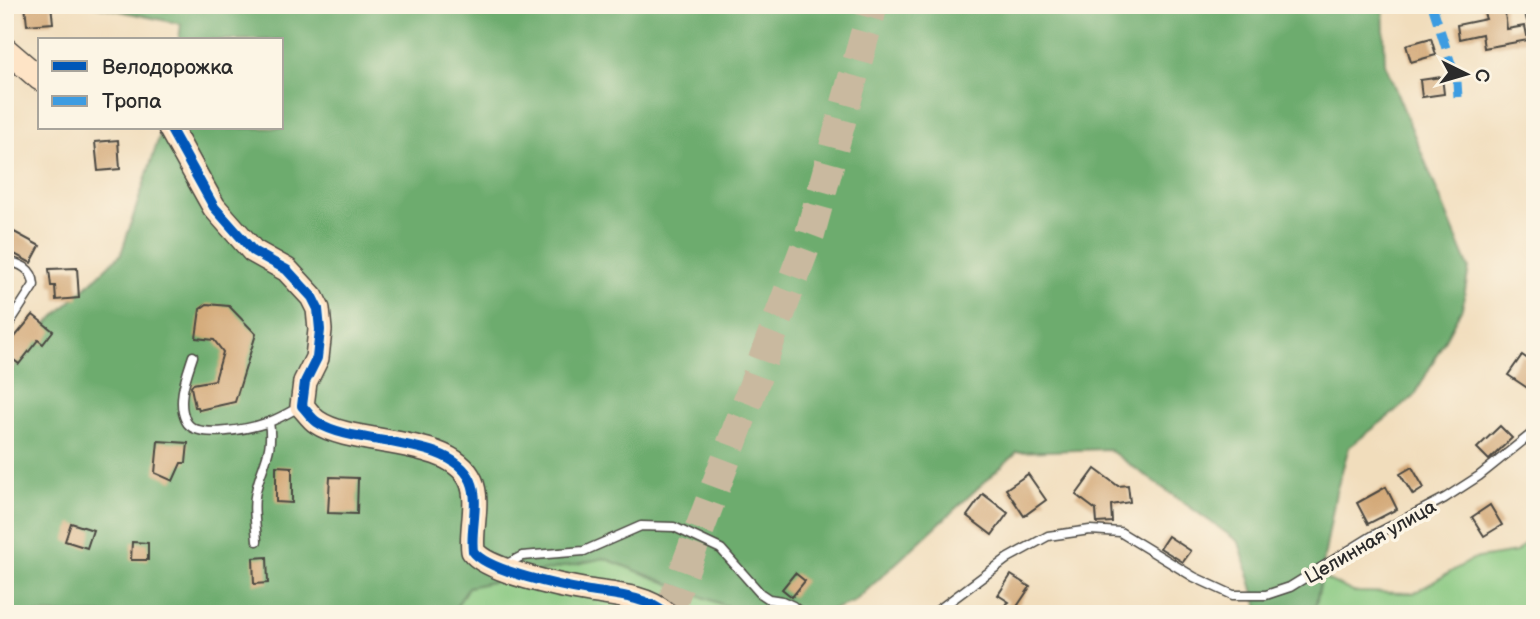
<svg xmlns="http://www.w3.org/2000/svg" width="1540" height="619" font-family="'Balsamiq Sans',sans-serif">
<rect width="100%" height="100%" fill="#fcf5e5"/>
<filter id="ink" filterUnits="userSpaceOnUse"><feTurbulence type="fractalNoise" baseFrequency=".0143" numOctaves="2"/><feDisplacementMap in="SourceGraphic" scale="14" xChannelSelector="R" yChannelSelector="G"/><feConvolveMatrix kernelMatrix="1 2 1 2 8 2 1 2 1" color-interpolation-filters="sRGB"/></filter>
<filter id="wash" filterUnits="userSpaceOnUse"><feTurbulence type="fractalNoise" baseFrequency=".00686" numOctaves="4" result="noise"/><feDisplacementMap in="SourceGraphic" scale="28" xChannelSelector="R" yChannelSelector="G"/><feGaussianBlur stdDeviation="1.57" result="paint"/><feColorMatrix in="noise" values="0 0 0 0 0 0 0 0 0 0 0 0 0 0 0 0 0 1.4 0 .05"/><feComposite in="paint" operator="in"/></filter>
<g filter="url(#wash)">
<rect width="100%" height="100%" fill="#f1ddbc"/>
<g fill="#87c880" stroke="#597a56" stroke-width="2">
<path d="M1535,534V614H1314L1322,577L1353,592L1414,593L1473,559L1516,552Z"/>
<path d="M604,558L726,606L750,614H452L468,587Z"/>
</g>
<path fill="#6dac6e" stroke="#4c6c4c" stroke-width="2" d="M92,5H1383L1385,64L1469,268L1462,308L1414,397L1349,447L1336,492L1314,614H1260L1239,542L1108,449L1017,452L854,602L820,614H750L726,606L604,558L468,587L452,614H5V382L30,340L121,254L162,128H282V40H179L181,24Z"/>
<g id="blocks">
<g fill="#d3a877">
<path d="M25,5H51L53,23L27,25Z"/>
<path d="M1481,5H1504L1507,29L1525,26L1528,40L1484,48L1482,34L1459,39L1457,25L1486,19Z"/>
<path d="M1431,38L1436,55L1411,62L1406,45Z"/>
<path d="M1442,77L1444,94L1422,97L1420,80Z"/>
<path d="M118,140L120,169L98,171L95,142Z"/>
<path d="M5,227L40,246L31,263L5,249Z"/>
<path d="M77,268L79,298L56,300L55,286H51L49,269Z"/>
<path d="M207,304L229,306L256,334L235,402L199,410L198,407H195L191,387L193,384L215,380L223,352L214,340L196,338L200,309Z"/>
<path d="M33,315L53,331L43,344L38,340L19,364L5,353V349Z"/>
<path d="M1522,355L1535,364V393L1508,375Z"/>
<path d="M1500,426L1512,438L1489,460L1477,448Z"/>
<path d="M158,441L188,443L186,463H181L173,481L155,473Z"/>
<path d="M276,466L292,467V503L276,502Z"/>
<path d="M1412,467L1424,488L1413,495L1400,474Z"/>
<path d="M1095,469L1118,486L1128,485L1130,502L1111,505L1112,522L1097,523L1096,510L1076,495Z"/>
<path d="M1028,474L1046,500L1024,516L1006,489Z"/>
<path d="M330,477L358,478L357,514L328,513Z"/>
<path d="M1386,487L1397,509L1368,524L1357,503Z"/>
<path d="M983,494L1008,513L992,535L967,516Z"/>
<path d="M1490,505L1502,525L1484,536L1472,517Z"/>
<path d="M71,523L93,530L87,548L65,541Z"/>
<path d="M1168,536L1191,551L1183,562L1160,548Z"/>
<path d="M132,542L148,543V560H131Z"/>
<path d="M267,557L268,583L254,584L253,558Z"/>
<path d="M795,573L805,581L792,597L782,589Z"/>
<path d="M1011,575L1030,587L1012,614H993L1009,602L998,595Z"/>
</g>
</g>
</g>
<g filter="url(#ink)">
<use href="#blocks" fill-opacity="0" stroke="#494641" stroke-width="2"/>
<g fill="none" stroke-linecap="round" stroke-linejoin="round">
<path stroke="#c9b99f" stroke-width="30" stroke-dasharray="30 15" stroke-linecap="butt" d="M668,614L810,234L873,5"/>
<defs>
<g id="lane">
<path d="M5,260C20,264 33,268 34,285L5,330"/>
<path d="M193,356C187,375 176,401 186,421C196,441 252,428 269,422C280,418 290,412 299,407"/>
<path d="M257,541C256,525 252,507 256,491C262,463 274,453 269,422"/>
<path d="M505,565L522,556L584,551L641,526L674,527L721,549L760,593L769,599L782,601L793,606L802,614"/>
<path d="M933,614L1008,558L1048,536L1090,530L1120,532L1194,577L1233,595H1266L1290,587L1374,535L1445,498L1479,476L1535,431"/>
</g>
<path id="street" d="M1532,5L1535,18"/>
<g id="secondary">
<path d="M5,49L40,79"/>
<path d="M170,128L214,207L253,251L287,270L312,297L318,309L320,330L317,358L305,382L302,406C307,411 311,418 317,422C353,447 451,435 471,481C480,502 470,529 473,551C486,571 565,587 589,591C615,595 645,596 666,614"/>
</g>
</defs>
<use href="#lane" stroke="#494641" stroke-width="11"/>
<use href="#street" stroke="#494641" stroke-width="19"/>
<use href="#secondary" stroke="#494641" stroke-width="26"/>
<use href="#lane" stroke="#fff" stroke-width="8"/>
<use href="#street" stroke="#fff" stroke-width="16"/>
<use href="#secondary" stroke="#fee4c6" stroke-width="23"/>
<path stroke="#3d9ce1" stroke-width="9" stroke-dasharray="18 9" stroke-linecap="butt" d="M1432,5L1457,82L1458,97"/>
<defs>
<path id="cycleway" d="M170,128L214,207L253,251L287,270L312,297L318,309L320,330L317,358L305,382L302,406C307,411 311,418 317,422C353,447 451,435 471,481C480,502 470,529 473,551C486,571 565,587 589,591C615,595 645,596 666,614"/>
</defs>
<use href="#cycleway" stroke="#fcf5e5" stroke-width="15"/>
<use href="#cycleway" stroke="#0057b8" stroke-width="10"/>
</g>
</g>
<g text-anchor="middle" stroke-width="7" stroke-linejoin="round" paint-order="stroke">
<g font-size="19" fill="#2b2b2b" stroke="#fcf5e5">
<text transform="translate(1370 541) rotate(-30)" y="7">Целинная улица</text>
</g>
</g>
<rect width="1540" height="619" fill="none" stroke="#fcf5e5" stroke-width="28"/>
<rect x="38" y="38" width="245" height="91" fill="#fcf5e5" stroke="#a8a49b" stroke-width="2"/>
<rect x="52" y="61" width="35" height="10" fill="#0057b8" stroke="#a8a49b" stroke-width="2"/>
<text x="102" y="74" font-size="21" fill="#2b2b2b">Велодорожка</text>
<rect x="52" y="96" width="35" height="10" fill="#3d9ce1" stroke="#a8a49b" stroke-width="2"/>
<text x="102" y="108" font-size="21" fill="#2b2b2b">Тропа</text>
<g transform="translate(1466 74) rotate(95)" stroke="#fcf5e5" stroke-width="5" paint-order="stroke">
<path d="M0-5L12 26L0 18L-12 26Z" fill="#2b2b2b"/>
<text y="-10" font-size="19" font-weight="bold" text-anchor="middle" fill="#2b2b2b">С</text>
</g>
</svg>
